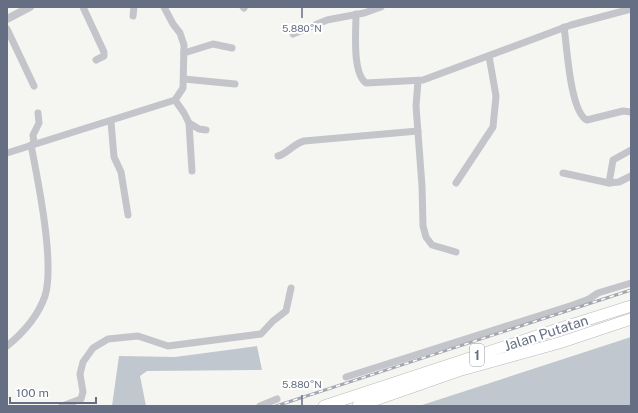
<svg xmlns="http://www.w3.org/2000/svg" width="638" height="413" font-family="'Public Sans',sans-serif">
<rect width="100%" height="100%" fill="#f5f6f2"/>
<g fill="#c0c7ce">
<path d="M631,337V406H419Z"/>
<path d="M257,346L262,370L147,371L140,376L146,406H112L119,356L175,357Z"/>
</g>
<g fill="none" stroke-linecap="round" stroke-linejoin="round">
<defs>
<g id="trunk">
<path d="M324,406L558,329L631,306"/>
<path d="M358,406L458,371L559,343L631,319"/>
</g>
</defs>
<use href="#trunk" stroke="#b6b8bc" stroke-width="12"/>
<g stroke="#c3c5ca" stroke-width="7">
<path d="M83,7L104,52V56L96,60"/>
<path d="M243,7L244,8"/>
<path d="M356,14C356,31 352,73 366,83L423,80L571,25L631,9"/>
<path d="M133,16L134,7"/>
<path d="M564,27C567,46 570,112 587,120L623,111L631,112"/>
<path d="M7,29L34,86"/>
<path d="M293,34L327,20L364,13L381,7"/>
<path d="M184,53L213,44L232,48"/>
<path d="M184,79L235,84"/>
<path d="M418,81L416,106L422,186L423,226L426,237L432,245L456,252"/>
<path d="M175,100L184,113L189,123L199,129L206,130"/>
<path d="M111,122L114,157L121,172L128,215"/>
<path d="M189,123L192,171"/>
<path d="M34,144L33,135L39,123L38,113"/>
<path d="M7,153L175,100L183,88L184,45L180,33L173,24L164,7"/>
<path d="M278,156C287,154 293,144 304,141L418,131"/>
<path d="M563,173L609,183L619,182L631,176"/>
<path d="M456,183L493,127L496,96L489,56"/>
<path d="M609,183L613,160L631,150"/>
<path d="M7,346C23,333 38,316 45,296C55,263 38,181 31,145"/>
<path d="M346,377L573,305L589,299L598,293L631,283"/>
<path d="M62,406L81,399L83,392L80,374L83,362L93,348L108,339L138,336L168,346L261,334L273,321L286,311L291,288"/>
<path d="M260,406L277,399"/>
</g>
<path stroke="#c3c5ca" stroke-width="8" d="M7,19L30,7"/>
<use href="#trunk" stroke="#fff" stroke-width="11"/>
<defs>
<path id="rail" d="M276,406L631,290"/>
</defs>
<use href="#rail" stroke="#a4a7af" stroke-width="3"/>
<use href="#rail" stroke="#fff" stroke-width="1.5" stroke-dasharray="4.5" stroke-linecap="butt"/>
</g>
<path fill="none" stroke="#656e83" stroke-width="1.5" d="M302,8V18M302,395V405"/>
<g text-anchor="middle" stroke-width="4" stroke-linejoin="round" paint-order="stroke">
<rect fill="#fff" stroke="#939aa8" stroke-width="1" x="470" y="344" width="14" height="22" rx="3"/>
<g font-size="13" font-weight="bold" fill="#656e83">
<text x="477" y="360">1</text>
</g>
<g font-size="14" fill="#656e83" stroke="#fff">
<text transform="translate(546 333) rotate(-18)" y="5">Jalan Putatan</text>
</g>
</g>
<g font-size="10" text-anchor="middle" fill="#656e83" stroke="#fff" stroke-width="4" stroke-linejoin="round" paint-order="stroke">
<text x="302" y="32">5.880°N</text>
<text x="302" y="388">5.880°N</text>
</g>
<rect width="638" height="413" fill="none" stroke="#656e83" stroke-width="16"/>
<path d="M10 397v6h86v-6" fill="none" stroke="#656e83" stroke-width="2"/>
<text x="16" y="397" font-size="12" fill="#656e83" stroke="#ffffff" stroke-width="3" paint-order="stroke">100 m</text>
</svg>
